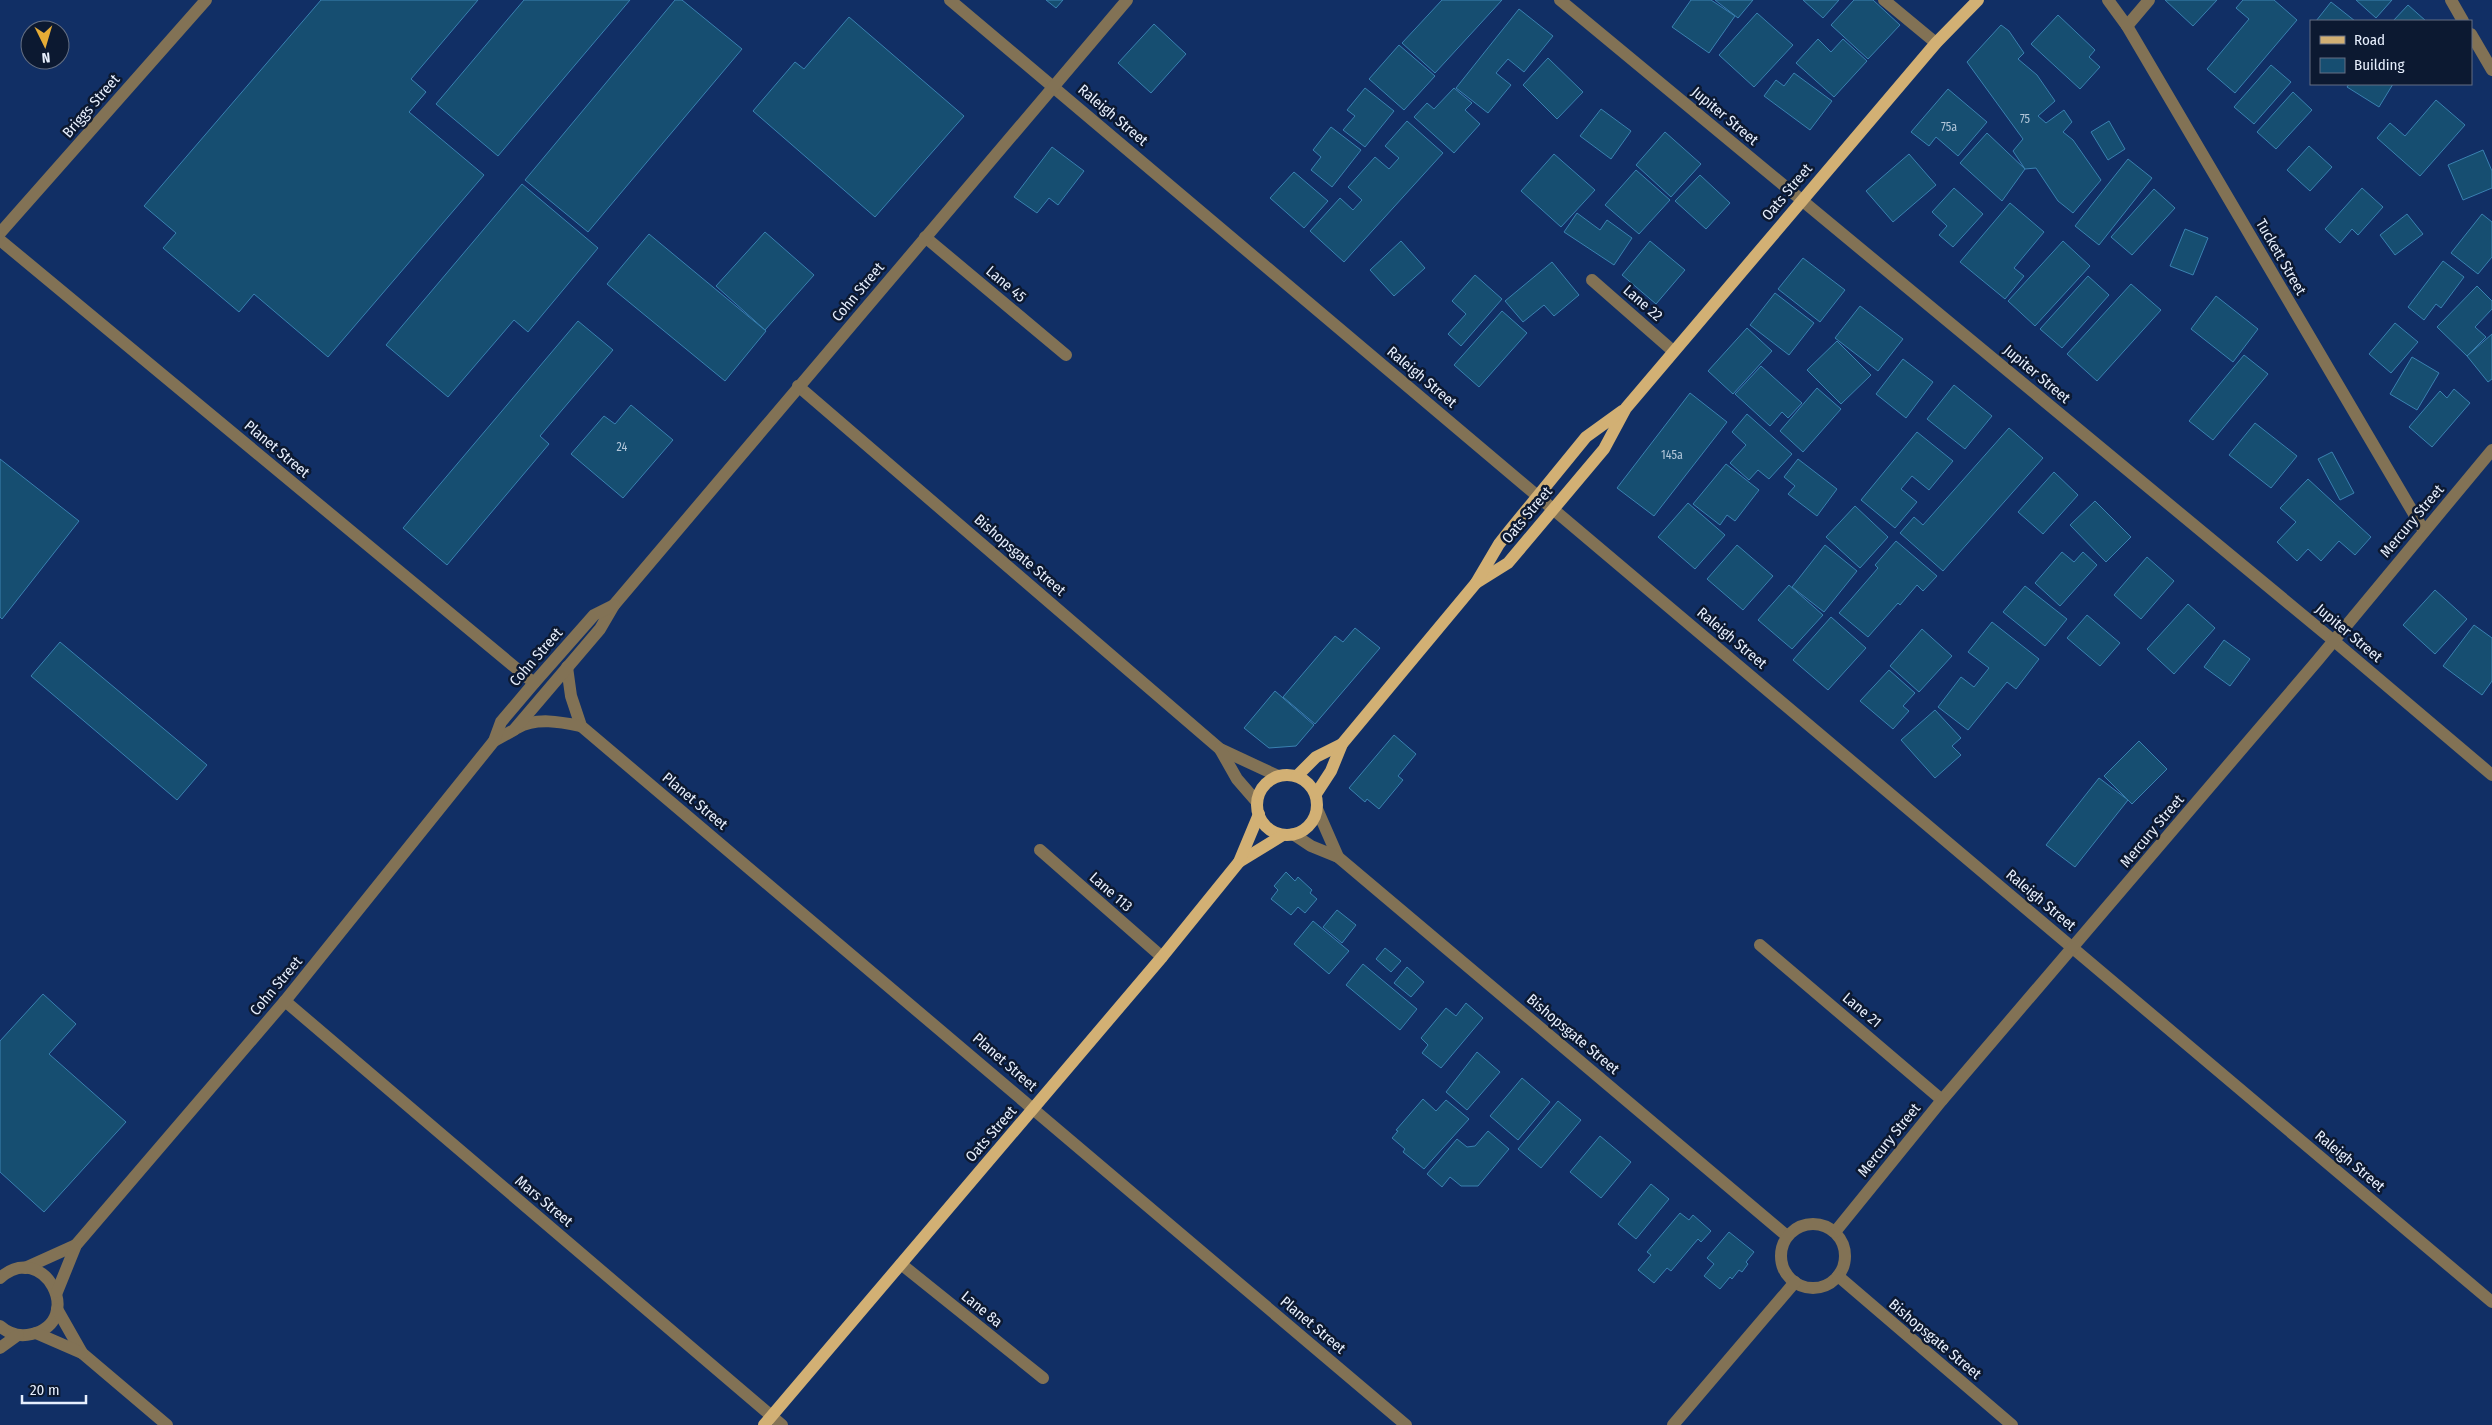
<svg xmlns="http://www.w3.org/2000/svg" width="2492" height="1425" font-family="'Fira Sans Condensed',sans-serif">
<rect width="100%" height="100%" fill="#112f65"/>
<g fill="#164e71" stroke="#3a81b1">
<path d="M321,0H478L411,79L426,92L409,112L484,175L328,357L254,294L239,312L163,248L176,233L144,206Z"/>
<path d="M524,0H630L498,156L436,104Z"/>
<path d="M675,0H682L742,49L588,232L525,180Z"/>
<path d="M1046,0H1063L1056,8Z"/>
<path d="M1442,0H1502L1435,73L1402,43Z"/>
<path d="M1691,0H1711L1735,16L1709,53L1672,27Z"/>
<path d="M1715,0H1753L1738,18Z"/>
<path d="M1803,0H1839L1823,18Z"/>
<path d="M1854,0H1873L1900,25L1868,59L1831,25Z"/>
<path d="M2165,0H2217L2193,26Z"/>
<path d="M2243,0H2274L2297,20L2235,93L2207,69L2249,19L2236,8Z"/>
<path d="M2356,0H2392L2376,18Z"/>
<path d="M2331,2L2355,21H2316Z"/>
<path d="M2408,5L2426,21H2393Z"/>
<path d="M1519,9L1553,36L1524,72L1508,59L1496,73L1511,85L1488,113L1456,88Z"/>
<path d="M1757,13L1793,45L1754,87L1719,55Z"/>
<path d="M2058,15L2095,50L2089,57L2100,67L2080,89L2031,44Z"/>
<path d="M849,17L964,116L875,217L753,111L795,62L804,69Z"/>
<path d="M1154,24L1186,54L1151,93L1118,63Z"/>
<path d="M2001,25L2009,31L2024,53L2018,59L2037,75L2055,101L2038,116L2046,123L2064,110L2072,122L2063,132L2073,140L2101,180L2073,213L2058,201L2036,168L2025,169L2013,151L2023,139L1967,62Z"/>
<path d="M1818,39L1831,52L1843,39L1867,61L1834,97L1796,63Z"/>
<path d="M1399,45L1435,76L1404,110L1369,79Z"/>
<path d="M1548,58L1583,92L1557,119L1523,85Z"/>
<path d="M2271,65L2291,82L2254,124L2234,107Z"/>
<path d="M1794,73L1832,101L1810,130L1764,96L1776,80L1784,86Z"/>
<path d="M2349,84H2393L2379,107L2347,87Z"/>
<path d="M1365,88L1394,111L1365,147L1343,130L1355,116L1347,110Z"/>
<path d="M1454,88L1472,103L1465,110L1480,124L1454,153L1414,117L1427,103L1434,109Z"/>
<path d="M1948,89L1987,122L1958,156L1936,137L1929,146L1911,132Z"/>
<path d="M2293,92L2312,110L2276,149L2257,132Z"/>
<path d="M2436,100L2465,125L2420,176L2377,138L2390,123L2405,136Z"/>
<path d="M1601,109L1631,131L1611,159L1580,136Z"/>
<path d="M1407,121L1443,153L1344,262L1310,231L1340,198L1353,210L1362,200L1348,187L1375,157L1389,169L1399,158L1385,146Z"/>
<path d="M2109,121L2125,149L2108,160L2091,132Z"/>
<path d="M1331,127L1361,150L1332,187L1311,170L1321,157L1313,150Z"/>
<path d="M1665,132L1701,164L1671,197L1636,165Z"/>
<path d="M1987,133L2025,169L2002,201L1960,163Z"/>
<path d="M2309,146L2332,167L2310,191L2287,170Z"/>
<path d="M1052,147L1084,171L1058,205L1049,198L1037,213L1014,197Z"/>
<path d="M2483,150L2492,171V188L2463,200L2448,165Z"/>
<path d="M1554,154L1595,190L1561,227L1521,191Z"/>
<path d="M1909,154L1936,185L1893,222L1866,191Z"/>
<path d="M2128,159L2152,178L2099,245L2075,226Z"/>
<path d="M1636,170L1670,200L1639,234L1605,205Z"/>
<path d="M1294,172L1328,201L1304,228L1270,198Z"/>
<path d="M1700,175L1730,203L1706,229L1675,201Z"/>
<path d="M522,184L598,248L528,332L514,320L448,397L386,345Z"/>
<path d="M1954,188L1983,214L1953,247L1939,235L1947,226L1932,212Z"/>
<path d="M2362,188L2383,207L2358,235L2352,229L2340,243L2325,229Z"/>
<path d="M2154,189L2175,208L2132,255L2111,237Z"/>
<path d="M2010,203L2044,232L2014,268L2024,276L2005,299L1960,262Z"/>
<path d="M1577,213L1600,230L1607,220L1632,238L1614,265L1564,232Z"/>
<path d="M2407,214L2423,234L2395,255L2380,235Z"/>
<path d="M2482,214L2492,222V257L2478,274L2451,253Z"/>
<path d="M2185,229L2208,238L2193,275L2170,266Z"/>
<path d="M765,232L814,275L765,330L716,286Z"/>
<path d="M649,234L766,331L725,381L607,284Z"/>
<path d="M1401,241L1425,268L1394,296L1370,270Z"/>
<path d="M1650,241L1685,270L1656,304L1622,275Z"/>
<path d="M2063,241L2090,266L2035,326L2008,301Z"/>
<path d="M1803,258L1845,290L1820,322L1778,289Z"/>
<path d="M2443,261L2464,277L2441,308L2436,304L2424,320L2408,307Z"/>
<path d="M1552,262L1579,295L1554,316L1544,305L1523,322L1505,301Z"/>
<path d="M1475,275L1502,299L1461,346L1448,334L1466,314L1452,301Z"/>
<path d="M2088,276L2109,295L2062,348L2040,329Z"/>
<path d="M2131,284L2161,310L2097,381L2067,354Z"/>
<path d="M2477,286L2492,301V309L2475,327L2486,337L2467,356L2437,327Z"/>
<path d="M1775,293L1814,323L1789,355L1750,325Z"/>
<path d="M2216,296L2258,329L2233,362L2191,329Z"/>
<path d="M1860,306L1903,339L1878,371L1835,338Z"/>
<path d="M1502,311L1527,333L1479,387L1454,365Z"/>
<path d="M578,321L613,350L540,436L549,444L447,565L403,528Z"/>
<path d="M2395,323L2418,342L2391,373L2369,354Z"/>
<path d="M1747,328L1772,351L1733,394L1708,371Z"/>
<path d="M2492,334V379L2488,382L2467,356Z"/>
<path d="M1837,341L1871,375L1841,404L1807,370Z"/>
<path d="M2244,355L2268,374L2213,440L2189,421Z"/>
<path d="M2412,357L2439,373L2417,410L2390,394Z"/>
<path d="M1903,359L1933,382L1906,418L1876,394Z"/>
<path d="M1761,366L1802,403L1788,418L1782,412L1770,426L1735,394Z"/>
<path d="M1954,385L1992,416L1965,449L1927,419Z"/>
<path d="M1817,388L1841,409L1803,452L1780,431Z"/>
<path d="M2454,389L2470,403L2432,447L2409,427L2440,391L2447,398Z"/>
<path d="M1690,393L1727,422L1654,516L1617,488Z"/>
<path d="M631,405L673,440L623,498L571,454L604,416L615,424Z"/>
<path d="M1747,414L1792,454L1769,479L1758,470L1749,480L1730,463L1746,445L1732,432Z"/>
<path d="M2255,423L2297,456L2271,488L2229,455Z"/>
<path d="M2009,428L2043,458L1943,571L1900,533L1914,517L1923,525Z"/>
<path d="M1917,432L1953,461L1929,490L1912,476L1901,489L1917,502L1895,528L1861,500Z"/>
<path d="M2332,452L2354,493L2340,500L2318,459Z"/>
<path d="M0,459L79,521L2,619L0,617Z"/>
<path d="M1798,459L1837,489L1817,516L1788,494L1795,486L1784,477Z"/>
<path d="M1726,464L1759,490L1735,521L1727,515L1720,525L1693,504Z"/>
<path d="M2054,472L2078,495L2043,534L2018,512Z"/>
<path d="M2308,479L2371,537L2355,555L2339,541L2321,561L2308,549L2297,561L2277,542L2296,522L2280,508Z"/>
<path d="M2095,501L2131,537L2106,562L2070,525Z"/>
<path d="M1688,503L1725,535L1695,569L1658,537Z"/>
<path d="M1855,506L1888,537L1860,568L1826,537Z"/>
<path d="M1896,541L1937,576L1923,591L1917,585L1900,605L1898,603L1868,637L1839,613L1878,568L1875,565Z"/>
<path d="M1737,545L1773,576L1743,610L1707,579Z"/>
<path d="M1825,545L1857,571L1824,612L1792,587Z"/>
<path d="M2062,552L2074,562L2083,552L2097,565L2060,606L2035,583Z"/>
<path d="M2147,557L2174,581L2141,619L2114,595Z"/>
<path d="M1789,585L1823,615L1792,649L1758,620Z"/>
<path d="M2025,586L2067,619L2045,646L2003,612Z"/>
<path d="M2435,590L2467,619L2435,654L2403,625Z"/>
<path d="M2188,604L2215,628L2174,674L2147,649Z"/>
<path d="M2087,615L2120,643L2100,666L2067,638Z"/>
<path d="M1831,617L1866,648L1828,690L1793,660Z"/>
<path d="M1992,622L2039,659L2016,689L2007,682L1968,730L1938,707L1961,677L1974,687L1989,668L1968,652Z"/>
<path d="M2474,625L2492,638V681L2482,695L2443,666Z"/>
<path d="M1355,628L1380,648L1315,724L1283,697L1335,636L1343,642Z"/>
<path d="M1922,629L1952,656L1919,692L1890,666Z"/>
<path d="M2224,640L2250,659L2230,686L2204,667Z"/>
<path d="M60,642L207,765L177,800L31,676Z"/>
<path d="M1889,670L1915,693L1903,706L1909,711L1893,729L1860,701Z"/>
<path d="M1275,691L1314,725L1296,746L1269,748L1244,728Z"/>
<path d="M1935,710L1961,738L1952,746L1961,755L1935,778L1901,740Z"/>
<path d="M1394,735L1416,754L1398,776L1403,780L1379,809L1367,799L1365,802L1349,788Z"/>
<path d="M2139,741L2167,769L2132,804L2104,776Z"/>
<path d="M2099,778L2128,800L2075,867L2046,845Z"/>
<path d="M1286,872L1295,881L1298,877L1312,890L1310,893L1317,899L1305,913L1298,907L1291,915L1271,899L1278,890L1274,886Z"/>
<path d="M1337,910L1356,925L1342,943L1323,927Z"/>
<path d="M1313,921L1349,951L1329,974L1294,944Z"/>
<path d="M1385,948L1401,961L1391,972L1376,959Z"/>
<path d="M1363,964L1417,1009L1400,1030L1346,985Z"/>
<path d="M1407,967L1424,982L1411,997L1394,983Z"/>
<path d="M43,994L76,1024L49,1054L126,1122L44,1212L0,1172V1041Z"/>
<path d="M1466,1003L1483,1018L1441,1068L1422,1053L1428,1045L1421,1038L1446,1008L1456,1016Z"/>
<path d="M1477,1052L1500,1072L1467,1110L1446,1092Z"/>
<path d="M1522,1078L1550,1102L1518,1140L1490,1116Z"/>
<path d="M1423,1099L1436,1111L1446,1100L1469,1119L1424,1169L1403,1152L1405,1149L1392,1138L1398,1131L1396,1130Z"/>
<path d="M1558,1101L1581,1120L1541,1168L1518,1149Z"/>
<path d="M1488,1131L1509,1149L1478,1186H1461L1450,1177L1442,1187L1427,1174L1457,1139L1467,1147L1475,1146Z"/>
<path d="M1600,1136L1631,1162L1601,1198L1570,1172Z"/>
<path d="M1651,1184L1669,1199L1636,1239L1618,1224Z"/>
<path d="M1680,1213L1689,1220L1693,1215L1711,1231L1701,1242L1698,1239L1671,1271L1667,1268L1654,1283L1638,1270L1651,1255L1647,1252Z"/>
<path d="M1729,1232L1754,1252L1746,1262L1748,1264L1742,1272L1739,1270L1732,1279L1730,1277L1720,1289L1704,1276L1714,1264L1707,1258Z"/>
</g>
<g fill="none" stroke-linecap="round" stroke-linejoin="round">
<g stroke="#827255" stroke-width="12">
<path d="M950,0L2492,1302"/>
<path d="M1560,0L2334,641L2492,775"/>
<path d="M1884,0L1936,43"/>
<path d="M2108,0L2127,26L2424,531"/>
<path d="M2451,0L2463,21"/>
<path d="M2127,26L2149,0"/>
<path d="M2471,34L2492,70"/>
<path d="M0,233L206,0"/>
<path d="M925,237L1066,355"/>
<path d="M0,240L534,683"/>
<path d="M1592,280L1673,351"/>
<path d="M798,386L1220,749L1278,776"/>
<path d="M567,667L571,696L581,726L1406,1425"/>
<path d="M517,728C536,717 561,722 581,726"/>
<path d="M494,741L514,730L600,629L614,605L1127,0"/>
<path d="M1220,749L1237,779L1257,802"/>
<path d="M1317,809L1338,857"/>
<path d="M1293,834L1311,846L1338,857L1787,1236"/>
<path d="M1040,850L1162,957"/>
<path d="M1760,945L1942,1100"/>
<path d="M285,1001L782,1425"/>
<circle cx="1813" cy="1256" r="32"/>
<path d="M1835,1232L1942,1100L2317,661L2492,450"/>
<path d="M901,1264L1043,1378"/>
<path d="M25,1268L76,1245"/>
<path d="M1838,1276L2012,1425"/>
<path d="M0,1278C44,1239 86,1321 32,1334C20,1337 9,1334 0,1326"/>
<path d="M57,1292L76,1245L285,1001L494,741L501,722L534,683L594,615L614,605"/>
<path d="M57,1309L82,1353L167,1425"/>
<path d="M36,1333L82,1353"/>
<path d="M0,1348L18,1335"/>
<path d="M1673,1425L1795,1282"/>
</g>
<g stroke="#d2b074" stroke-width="12">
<path d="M1476,583L1508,563L1604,449L1626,408L1936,43L1978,0"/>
<circle cx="1287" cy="805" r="30"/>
<path d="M1297,776L1316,757L1342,744"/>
<path d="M1316,794L1331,771L1342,744L1476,583L1499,544L1510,530L1586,437L1622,411"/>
<path d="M1239,862L1283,835"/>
<path d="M764,1425L1162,957L1239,862L1259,814"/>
</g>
</g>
<g text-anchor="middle" stroke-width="5" stroke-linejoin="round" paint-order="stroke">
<g font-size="12" fill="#b3c7da">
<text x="2025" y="123">75</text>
<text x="1949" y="131">75a</text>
<text x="622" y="451">24</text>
<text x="1672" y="459">145a</text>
</g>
<g font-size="15" fill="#e7effd" stroke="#0c1931">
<text transform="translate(91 106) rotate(-49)" y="5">Briggs Street</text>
<text transform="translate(1113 115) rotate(40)" y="5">Raleigh Street</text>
<text transform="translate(1725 116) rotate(40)" y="5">Jupiter Street</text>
<text transform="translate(1787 192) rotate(-50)" y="5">Oats Street</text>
<text transform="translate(2281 257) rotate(60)" y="5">Tuckett Street</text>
<text transform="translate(1006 284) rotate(40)" y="5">Lane 45</text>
<text transform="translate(858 292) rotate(-50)" y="5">Cohn Street</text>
<text transform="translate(1643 303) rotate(41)" y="5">Lane 22</text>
<text transform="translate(2037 374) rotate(40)" y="5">Jupiter Street</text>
<text transform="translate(1422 377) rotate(40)" y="5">Raleigh Street</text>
<text transform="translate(277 449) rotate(40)" y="5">Planet Street</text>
<text transform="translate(1527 515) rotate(-50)" y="5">Oats Street</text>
<text transform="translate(2412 521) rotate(-50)" y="5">Mercury Street</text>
<text transform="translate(1020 555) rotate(41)" y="5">Bishopsgate Street</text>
<text transform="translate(2349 633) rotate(40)" y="5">Jupiter Street</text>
<text transform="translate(1732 638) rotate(40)" y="5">Raleigh Street</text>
<text transform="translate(536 657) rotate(-49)" y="5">Cohn Street</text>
<text transform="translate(695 801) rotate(40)" y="5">Planet Street</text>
<text transform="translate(2152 831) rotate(-50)" y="5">Mercury Street</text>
<text transform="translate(1111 892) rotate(41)" y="5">Lane 113</text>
<text transform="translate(2041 900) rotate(40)" y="5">Raleigh Street</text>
<text transform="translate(276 986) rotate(-50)" y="5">Cohn Street</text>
<text transform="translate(1862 1010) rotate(40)" y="5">Lane 21</text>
<text transform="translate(1573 1034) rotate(40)" y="5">Bishopsgate Street</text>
<text transform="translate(1005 1062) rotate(41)" y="5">Planet Street</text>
<text transform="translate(991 1134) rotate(-49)" y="5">Oats Street</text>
<text transform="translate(1889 1140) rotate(-51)" y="5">Mercury Street</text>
<text transform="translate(2350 1161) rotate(40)" y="5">Raleigh Street</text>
<text transform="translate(544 1201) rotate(40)" y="5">Mars Street</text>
<text transform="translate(982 1309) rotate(39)" y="5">Lane 8a</text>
<text transform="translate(1313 1325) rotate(40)" y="5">Planet Street</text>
<text transform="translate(1935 1339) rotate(40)" y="5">Bishopsgate Street</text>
</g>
</g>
<rect x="2310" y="20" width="162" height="65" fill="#0c1931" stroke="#646f83"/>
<rect x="2320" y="36" width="25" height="8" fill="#d2b074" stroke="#646f83"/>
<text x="2354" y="45" font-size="15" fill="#e7effd">Road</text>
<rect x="2320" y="58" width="25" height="15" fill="#164e71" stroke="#646f83"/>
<text x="2354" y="70" font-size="15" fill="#e7effd">Building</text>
<g transform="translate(45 45) rotate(175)"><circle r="24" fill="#0c1931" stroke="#646f83"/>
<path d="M0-4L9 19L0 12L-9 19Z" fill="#e6ac36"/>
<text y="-8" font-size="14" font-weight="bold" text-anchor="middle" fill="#e7effd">N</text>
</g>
<path d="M22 1395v8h64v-8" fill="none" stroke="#e7effd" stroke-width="2.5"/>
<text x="30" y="1395" font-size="15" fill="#e7effd" stroke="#0c1931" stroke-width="4" paint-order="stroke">20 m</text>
</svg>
